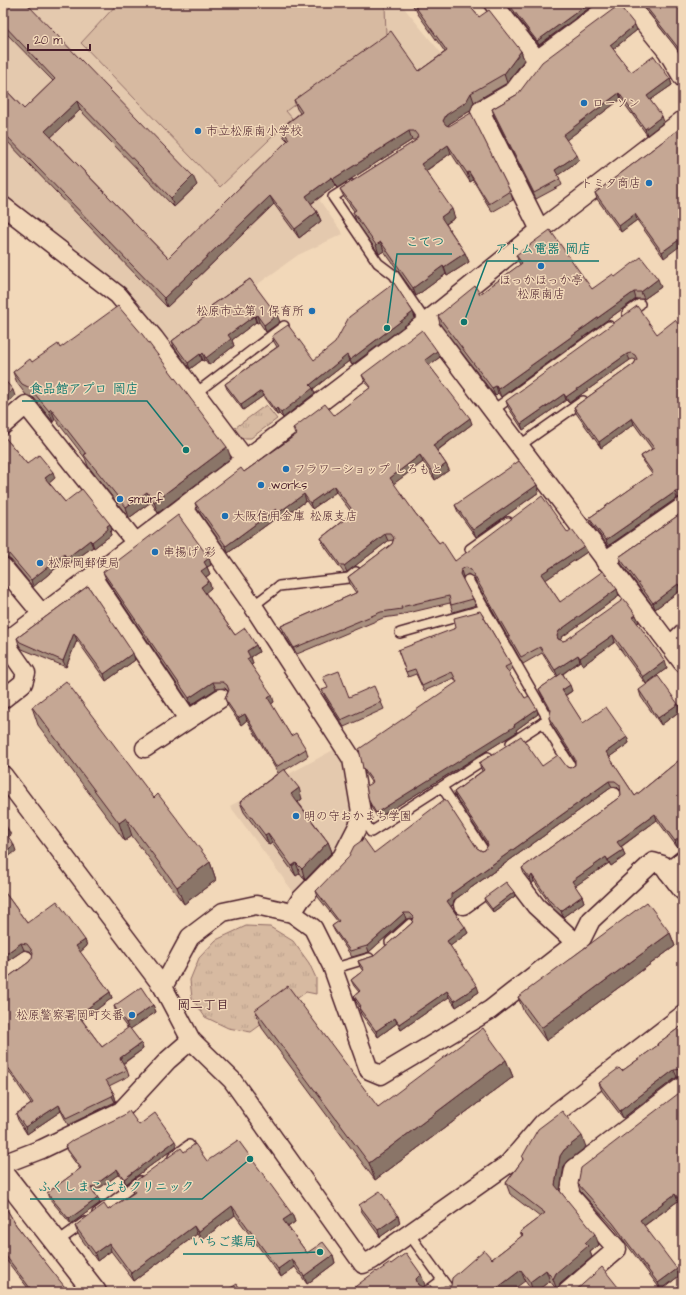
<svg xmlns="http://www.w3.org/2000/svg" width="686" height="1295" font-family="'Architects Daughter','Klee One',sans-serif">
<defs>
<pattern id="park-tufts" width="24" height="20" patternUnits="userSpaceOnUse"><rect width="24" height="20" fill="#d7baa1"/><path d="M3 7l-1-3M5 7V3M7 7l1-3M15 17l-1-3M17 17v-4M19 17l1-3" fill="none" stroke="#ba9f8b"/></pattern>
</defs>
<rect width="100%" height="100%" fill="#f2d8b9"/>
<filter id="ink" filterUnits="userSpaceOnUse"><feTurbulence type="fractalNoise" baseFrequency=".025" numOctaves="2"/><feDisplacementMap in="SourceGraphic" scale="8" xChannelSelector="R" yChannelSelector="G"/><feConvolveMatrix kernelMatrix="1 2 1 2 8 2 1 2 1" color-interpolation-filters="sRGB"/></filter>
<g filter="url(#ink)">
<g fill="#e4c9ae">
<path d="M3,3H400L465,82L326,190L320,201L343,234L298,255L174,345L82,253L3,193Z"/>
<path d="M337,748L346,762L354,825L335,860L297,897L230,806Z"/>
</g>
<path fill="#d7baa1" stroke="#906c66" d="M118,3H383L385,5L386,36L286,111L292,118L220,187L81,43Z"/>
<g fill="url(#park-tufts)" stroke="#906c66">
<path d="M266,405L277,419L251,438H238L232,430Z"/>
<path d="M246,926L270,927L293,941L309,963L316,978V994L306,992L251,1032L228,1028L205,1017L192,998L190,980L199,958L216,940Z"/>
</g>
<g fill="none" stroke-linecap="round" stroke-linejoin="round">
<defs>
<g id="service">
<path d="M352,185L333,197L378,263L394,275L426,322"/>
<path d="M627,313L640,304"/>
<path d="M196,393L284,326"/>
<path d="M492,411L609,326"/>
<path d="M519,446L583,401"/>
<path d="M470,549L508,522"/>
<path d="M468,580L548,719L511,743"/>
<path d="M253,606L279,586L349,578L356,572"/>
<path d="M400,633L485,609"/>
<path d="M543,722L572,768"/>
<path d="M442,787L484,851"/>
<path d="M362,818L371,832L488,757"/>
<path d="M390,942L410,924"/>
<path d="M332,966H342L369,958"/>
<path d="M173,1157L189,1145"/>
<path d="M97,1213L140,1181"/>
<path d="M409,1234L451,1292"/>
<path d="M57,1242L85,1222"/>
<path d="M426,1292L442,1280"/>
</g>
<g id="minor">
<path d="M493,3L537,60"/>
<path d="M628,3L667,51L683,78"/>
<path d="M3,206L118,295L154,338L245,459"/>
<path d="M540,230L480,111L514,91L537,60L614,3"/>
<path d="M426,322L683,663"/>
<path d="M3,425L26,405L136,543"/>
<path d="M183,507L253,606L352,759L362,818L342,857L301,899L292,913"/>
<path d="M605,561L683,507"/>
<path d="M3,567L42,614"/>
<path d="M92,577L188,719"/>
<path d="M3,644L426,322L540,230L683,120"/>
<path d="M670,646L683,633"/>
<path d="M3,699L23,683L26,673L5,643"/>
<path d="M145,748L221,698"/>
<path d="M3,775L163,987L191,1040L232,1080L363,1264L372,1260L508,1164L543,1123L683,1015"/>
<path d="M510,872L536,906L576,943"/>
<path d="M668,872L683,860"/>
<path d="M463,905L613,797"/>
<path d="M3,976L25,960"/>
<path d="M163,987L190,937L223,912L256,905L292,913L313,928L332,966L369,1070L381,1075L490,1010L582,938L591,920L653,862L663,865L683,891"/>
<path d="M3,1164L42,1149L121,1111L168,1060L191,1040"/>
<path d="M567,1292L617,1249L569,1194L574,1169L683,1086"/>
</g>
<path id="tertiary" d="M3,1174L95,1292"/>
</defs>
<use href="#service" stroke="#4a1f2b" stroke-width="12"/>
<use href="#minor" stroke="#4a1f2b" stroke-width="21"/>
<use href="#tertiary" stroke="#4a1f2b" stroke-width="25"/>
<use href="#service" stroke="#f2d8b9" stroke-width="9"/>
<use href="#minor" stroke="#f2d8b9" stroke-width="18"/>
<use href="#tertiary" stroke="#f2d8b9" stroke-width="22"/>
</g>
<g fill="#a9907f" stroke="#4a1f2b">
<path d="M411,3H467L479,17L521,51L524,60L507,83L474,102L470,111L449,124L448,126L510,191L513,200L492,212L473,180L470,182L451,153L426,171L455,218L446,224L465,253L469,262L447,276L446,274L416,296L384,251L379,254L356,221L353,212L354,211L344,197L340,189L415,141L416,140H412L337,188L335,186L311,204L317,212L321,221L299,238L274,204L167,307L3,137V87L24,109L53,81L3,30V6L197,185L174,207L80,110L51,137L168,258L288,141L284,137L281,128L300,113L297,109L294,100L419,71L445,52L418,14L416,10Z"/>
<path d="M506,3H596L539,45Z"/>
<path d="M641,3H683L681,54Z"/>
<path d="M637,30L613,49L631,72L670,79L672,85L650,100L664,122L647,135L621,99L566,140L579,160L558,175L562,185L536,199L494,115L492,109L518,94Z"/>
<path d="M683,126L664,258L637,220L621,232L597,199L595,193Z"/>
<path d="M516,255L592,289L615,277L661,287L644,299H636L501,397L498,393L495,396L440,324L438,316L480,294L520,265Z"/>
<path d="M250,279L280,322L266,332L259,322L257,323L256,322L232,340L234,346L209,365L205,360L203,361L202,360L190,369L174,347L172,341L213,311L211,306Z"/>
<path d="M413,312L415,318L352,365L349,361L313,389L315,393L283,418L279,414L277,415L263,396L243,410L227,389L225,384L277,347L274,342L272,336L314,360Z"/>
<path d="M683,330V497L677,498L608,546L592,524L589,518L652,474L643,462L641,456L652,449L634,424L601,448L576,413L574,407L634,364L636,360L633,359L630,360L569,403L566,400L523,430L508,407L506,401L657,334Z"/>
<path d="M60,348L231,458L158,513L151,502L129,518L88,466L85,458L55,419L53,422L34,398L26,395L17,383L13,372Z"/>
<path d="M440,357L429,365L472,424L437,451L446,464L449,470L435,480L423,462L393,484L415,513L439,543L455,561L568,533L584,546L587,552L545,580L560,602L617,589L619,596L562,637L560,640L563,641L639,622L637,623L667,668L646,684L615,642L583,665L580,661L563,674L572,691L565,696L583,723L627,737L629,743L609,757L635,796L683,757V844L682,843L677,847L657,820L621,847L623,850L625,856L611,866L609,863L575,886L582,896L584,902L563,917L552,907L534,881L532,884L524,874L522,868L617,799L621,795L620,790L617,787H612L454,900L453,905L451,906L468,933L450,946L479,992L456,1007L449,997L401,1030L397,1023L378,1037L361,1014L359,1008L360,1007L356,1002L354,996L359,992L354,986L351,980L363,971L360,967L358,961L374,956L412,923L413,919L412,918L406,919L369,952L352,957L335,932L332,926L338,922L318,897L316,891L374,853L477,848L482,851L485,850L488,846L456,798L454,792L482,771L479,763L567,767L570,768L575,765V761L551,724L549,718L551,712L541,694L539,689L557,677L542,653L523,664L473,577L468,574L463,577L462,579L473,599L476,605L453,612L450,603L404,614V615L383,618L297,654L283,633L281,626L356,593L350,584L348,577L392,544L393,541V540L388,541L347,572L344,573L323,544L321,538L352,513L336,492L312,509L306,501L281,519L279,516L228,553L197,509L195,503L244,472L295,435L293,428L334,415L370,388L365,382L362,375Z"/>
<path d="M3,435L27,464L55,478L49,483L65,502L110,524L112,530L110,532L111,535L94,548L93,547L69,564L66,560L33,587L11,560L6,557H3Z"/>
<path d="M537,485L539,492L476,537L458,512L455,505Z"/>
<path d="M683,512V593L681,590L655,609L621,563L619,557Z"/>
<path d="M209,558L211,565L207,567L210,574L206,577L209,581L211,588L205,592L235,635L256,645L259,652L251,657L253,664L251,665L274,702L271,704L291,736L306,749L308,756L285,770L302,799L298,802L328,842L332,852L305,880L300,873L296,876L272,843L269,845L244,812L240,802L278,773L247,720L241,725L228,706L225,699L228,691L225,688L216,689L191,705L106,579L103,572Z"/>
<path d="M88,586L135,660L106,681L77,640L66,667L22,649L19,645L17,638Z"/>
<path d="M398,650L511,664L512,669L508,672L525,698L538,714L516,730L517,732L378,818L371,807L369,801L371,782L365,773L363,768L457,683L454,678L424,691L416,674L408,677Z"/>
<path d="M322,690L349,697L381,702L384,709L344,727L325,697Z"/>
<path d="M639,690L678,704L680,711L661,725L641,697Z"/>
<path d="M32,707L154,798L210,862L216,880L184,904L132,836L125,841L38,725Z"/>
<path d="M3,890L27,923L85,940L87,946L80,952L110,992L112,998L82,1020L102,1047L128,1029L116,1013L114,1006L153,1005L156,1012L130,1029L141,1043L143,1049L123,1064L127,1070L129,1076L109,1086L114,1094L116,1101L115,1102L68,1125L61,1111L27,1134L18,1120L16,1114L31,1104L3,1063V979L7,978L29,962L32,958L33,955L30,951L24,950L3,964Z"/>
<path d="M514,892L515,896L493,912L485,902L484,898Z"/>
<path d="M670,933L675,946L546,1041L523,1010L518,997Z"/>
<path d="M255,1010L378,1107L506,1060L513,1077L375,1180L262,1028Z"/>
<path d="M683,1025V1077H677L623,1118L602,1091L599,1083L622,1071L657,1046V1044Z"/>
<path d="M683,1090V1208L678,1201L644,1226L679,1276L661,1290L616,1230L580,1191L578,1184Z"/>
<path d="M139,1125L177,1146L126,1184L119,1174L94,1192L98,1198L100,1203L71,1224L49,1198L47,1193L80,1169L67,1151L65,1146Z"/>
<path d="M586,1147L568,1161L564,1166L560,1191L599,1245L590,1252L592,1257L560,1284L557,1290L550,1281L535,1292H533L525,1281L451,1286L492,1259L522,1236L520,1232L540,1217L510,1194L506,1183L523,1160L522,1157Z"/>
<path d="M184,1152L207,1161L292,1214L295,1222L288,1227L307,1253L333,1255L335,1263L307,1284L295,1267L281,1277L235,1215L201,1240L197,1234L134,1281L111,1251L97,1261L78,1234L75,1226L108,1210L133,1193L130,1185Z"/>
<path d="M3,1203L16,1225L68,1292H31L3,1256Z"/>
<path d="M359,1205L398,1216L400,1223L380,1237L362,1212Z"/>
</g>
<g fill="#8a7568" stroke="#4a1f2b">
<path d="M589,3H596L539,45L537,41Z"/>
<path d="M635,25L637,30L612,50L610,45Z"/>
<path d="M683,48V53L681,54L680,50Z"/>
<path d="M521,51L524,60L507,83L504,74Z"/>
<path d="M670,79L672,85L649,101L647,96Z"/>
<path d="M471,93L474,102L470,111L449,124L446,130L443,121L446,115Z"/>
<path d="M619,93L621,99L565,141L563,135Z"/>
<path d="M77,101L80,110L48,140L45,131Z"/>
<path d="M662,116L664,122L647,135L645,129Z"/>
<path d="M409,131L412,140L337,188L333,179Z"/>
<path d="M448,145L451,153L424,172L421,164Z"/>
<path d="M577,155L579,160L557,176L555,170Z"/>
<path d="M469,172L473,180L470,182L467,173Z"/>
<path d="M193,176L197,185L174,207L171,198Z"/>
<path d="M332,177L335,186L309,205L306,196Z"/>
<path d="M270,196L274,204L167,307L164,298Z"/>
<path d="M452,209L455,218L444,225L441,217Z"/>
<path d="M317,212L321,221L299,238L295,229Z"/>
<path d="M635,214L637,220L621,232L619,226Z"/>
<path d="M683,237V244L664,258L662,252Z"/>
<path d="M381,242L384,251L379,254L376,245Z"/>
<path d="M465,253L469,262L447,276L444,267Z"/>
<path d="M443,266L446,274L416,296L413,288Z"/>
<path d="M658,279L661,287L644,299L641,292Z"/>
<path d="M634,292L636,299L501,397L498,389Z"/>
<path d="M413,312L415,318L352,365L350,360Z"/>
<path d="M257,315L259,322L257,323L255,317Z"/>
<path d="M277,315L280,322L266,332L264,325Z"/>
<path d="M254,316L256,322L232,340L234,346L209,365L206,358L228,335Z"/>
<path d="M437,351L440,357L428,366L425,360Z"/>
<path d="M203,353L205,360L203,361L201,355Z"/>
<path d="M200,354L202,360L190,369L188,363Z"/>
<path d="M627,354L630,360L569,403L566,397Z"/>
<path d="M347,355L349,361L313,389L315,393L283,418L281,413L310,385Z"/>
<path d="M496,386L498,393L495,396L492,388Z"/>
<path d="M13,390L15,396L3,406V398Z"/>
<path d="M261,391L263,396L243,410L241,405Z"/>
<path d="M564,394L566,400L523,430L521,424Z"/>
<path d="M277,408L279,414L277,415L275,410Z"/>
<path d="M51,409L55,419L53,422L49,411Z"/>
<path d="M470,418L472,424L435,452L433,445Z"/>
<path d="M632,418L634,424L601,448L599,442Z"/>
<path d="M227,447L231,458L158,513L154,502Z"/>
<path d="M420,455L423,462L392,485L390,478Z"/>
<path d="M446,464L449,470L435,480L433,473Z"/>
<path d="M53,472L55,478L48,484L45,478Z"/>
<path d="M537,485L539,492L476,537L473,530Z"/>
<path d="M334,486L336,492L312,509L310,503Z"/>
<path d="M147,492L151,502L129,518L126,507Z"/>
<path d="M675,492L677,498L608,546L606,540Z"/>
<path d="M304,494L306,501L281,519L278,513Z"/>
<path d="M276,509L279,516L228,553L226,546Z"/>
<path d="M110,524L112,530L110,532L111,535L94,548L92,542L107,526Z"/>
<path d="M385,534L388,541L347,572L344,566Z"/>
<path d="M90,540L93,547L69,564L67,558Z"/>
<path d="M584,546L587,552L544,581L541,574Z"/>
<path d="M64,554L66,560L33,587L31,580Z"/>
<path d="M209,558L211,565L207,567L210,574L204,578L201,571L204,562Z"/>
<path d="M461,570L463,577L462,580L460,574Z"/>
<path d="M209,581L211,588L204,594L201,587Z"/>
<path d="M678,584L681,590L655,609L653,603Z"/>
<path d="M617,589L619,596L562,637L559,642L557,636L559,631Z"/>
<path d="M636,615L639,622L635,624L633,617Z"/>
<path d="M74,633L77,640L66,667L63,661Z"/>
<path d="M613,635L615,642L583,665L580,658Z"/>
<path d="M256,645L259,652L251,657L253,664L249,666L247,659V651Z"/>
<path d="M133,653L135,660L106,681L104,674Z"/>
<path d="M578,655L580,661L558,677L555,670Z"/>
<path d="M665,661L667,668L646,684L643,677Z"/>
<path d="M213,682L216,689L191,705L189,698Z"/>
<path d="M570,685L572,691L564,696L562,690Z"/>
<path d="M272,695L274,702L270,705L268,698Z"/>
<path d="M678,704L680,711L661,725L658,718Z"/>
<path d="M537,709L538,714L516,730L517,732L378,818L376,813L514,725Z"/>
<path d="M245,714L247,720L241,725L238,718Z"/>
<path d="M627,737L629,743L608,758L606,752Z"/>
<path d="M609,781L612,787L454,900L453,905L449,907L447,901L451,894Z"/>
<path d="M299,788L302,799L295,804L291,794Z"/>
<path d="M655,814L657,820L619,848L617,842Z"/>
<path d="M126,818L132,836L125,841L119,823Z"/>
<path d="M8,829L11,835L7,838L5,832Z"/>
<path d="M268,833L272,843L269,845L265,835Z"/>
<path d="M680,837L682,843L677,847L675,841Z"/>
<path d="M328,842L332,852L305,880L302,869Z"/>
<path d="M14,845L16,851L3,861V853Z"/>
<path d="M623,850L625,856L611,866L608,860Z"/>
<path d="M606,857L609,863L574,887L572,881Z"/>
<path d="M210,862L216,880L184,904L177,887Z"/>
<path d="M296,863L300,873L296,876L292,866Z"/>
<path d="M532,875L534,881L532,884L530,878Z"/>
<path d="M514,892L515,896L493,912L492,909Z"/>
<path d="M582,896L584,902L563,917L561,911Z"/>
<path d="M404,913L406,919L369,952L367,946Z"/>
<path d="M465,927L468,933L449,947L447,941Z"/>
<path d="M670,933L675,946L546,1041L541,1028Z"/>
<path d="M85,940L87,946L79,953L76,946Z"/>
<path d="M21,943L24,950L3,964V956Z"/>
<path d="M477,986L479,992L456,1007L454,1001Z"/>
<path d="M447,991L449,997L401,1030L399,1024Z"/>
<path d="M110,992L112,998L80,1022L78,1015Z"/>
<path d="M153,1005L156,1012L129,1030L126,1023Z"/>
<path d="M395,1018L397,1023L378,1037L376,1031Z"/>
<path d="M141,1043L143,1049L122,1064L120,1058Z"/>
<path d="M506,1060L513,1077L375,1180L369,1163Z"/>
<path d="M674,1070L677,1077L623,1118L620,1111Z"/>
<path d="M114,1094L116,1101L115,1102L112,1096Z"/>
<path d="M59,1105L61,1111L27,1134L25,1127Z"/>
<path d="M582,1136L586,1147L568,1161L564,1166L559,1196L555,1185L560,1156L564,1150Z"/>
<path d="M175,1141L177,1146L126,1184L124,1179Z"/>
<path d="M117,1169L119,1174L93,1193L91,1188Z"/>
<path d="M675,1194L678,1201L642,1227L640,1220Z"/>
<path d="M98,1198L100,1203L71,1224L69,1219Z"/>
<path d="M232,1206L235,1215L201,1240L198,1232Z"/>
<path d="M292,1214L295,1222L286,1228L283,1220Z"/>
<path d="M398,1216L400,1223L380,1237L378,1230Z"/>
<path d="M194,1226L197,1234L134,1281L131,1273Z"/>
<path d="M595,1234L599,1245L590,1252L592,1257L560,1284L557,1290L553,1279L556,1273L585,1243Z"/>
<path d="M109,1243L111,1251L97,1261L95,1253Z"/>
<path d="M333,1255L335,1263L307,1284L304,1276Z"/>
<path d="M292,1259L295,1267L281,1277L278,1269Z"/>
<path d="M677,1269L679,1276L661,1290L658,1283Z"/>
<path d="M521,1270L525,1281L510,1292H492Z"/>
<path d="M546,1270L550,1281L535,1292H533L530,1282Z"/>
<path d="M421,1274L425,1285L420,1290L418,1285L416,1279Z"/>
</g>
<g fill="#c5a794" stroke="#4a1f2b">
<path d="M6,3H26L193,176L171,198L77,101L45,131L168,258L289,139L281,128L302,112L294,100L391,31L419,71L447,51L415,6L416,5L415,3H467L479,17L489,10L521,51L504,74L471,93L466,102L446,115L443,121L446,125L449,126L471,113L510,191L489,204L469,172L467,173L448,145L421,164L452,209L441,217L465,253L444,267L443,266L413,288L381,242L376,245L353,212L356,210L340,189L415,141L418,136L414,131H409L333,179L332,177L306,196L317,212L295,229L270,196L164,298L3,132V87L24,109L55,79L3,24V6Z"/>
<path d="M508,3H589L537,41Z"/>
<path d="M643,3H683V48L680,50Z"/>
<path d="M619,5L635,25L610,45L631,72L654,56L670,79L647,96L662,116L645,129L619,93L563,135L577,155L555,170L560,179L534,193L492,109L518,94L542,62Z"/>
<path d="M683,126V237L662,252L635,214L619,226L595,193Z"/>
<path d="M550,230L592,289L613,274L615,277L641,257L658,279L641,292H634L498,389L496,386L492,388L438,316L475,286L480,294L522,263L516,255Z"/>
<path d="M250,279L277,315L264,325L257,315L255,317L254,316L228,335L231,339L206,358L203,353L201,355L200,354L188,363L172,341L214,310L211,306Z"/>
<path d="M394,283L413,312L350,360L347,355L310,385L313,388L281,413L277,408L275,410L261,391L241,405L225,384L279,346L272,336L288,325L314,360L335,343L349,317Z"/>
<path d="M118,306L142,334L227,447L154,502L147,492L126,507L84,455L86,454L51,409L49,411L30,388L22,384L13,372L30,359L32,362L58,344L60,348Z"/>
<path d="M637,306L657,334L675,320L683,330V492L680,491L675,492L606,540L589,518L653,473L641,456L654,448L632,418L599,442L574,407L634,364L637,359L635,355L631,353L627,354L566,397L564,394L521,424L506,401Z"/>
<path d="M422,330L437,351L425,360L470,418L433,445L446,464L433,473L420,455L390,478L415,513L439,543L442,541L455,561L542,496L568,533L572,530L584,546L541,574L560,602L603,571L617,589L559,631L557,636L558,639L563,641L566,640L624,599L636,615L633,617L665,661L643,677L613,635L580,658L578,655L555,670L540,647L521,657L471,570L466,567L461,570L460,574L473,599L451,605L449,596L401,607L402,609L381,612L294,648L281,626L358,592L348,577L392,544L394,538L391,534H385L344,566H341L321,538L354,512L334,486L310,503L304,494L278,513L276,509L226,546L195,503L241,468L244,472L297,434L293,428L325,404L334,415L371,387L362,375Z"/>
<path d="M3,378L13,390L3,398Z"/>
<path d="M3,435L27,464L39,455L53,472L45,478L65,502L82,489L110,524L107,526L108,529L92,542L90,540L67,558L64,554L31,580L9,554L3,551Z"/>
<path d="M519,461L537,485L473,530L455,505Z"/>
<path d="M683,512V589L678,584L653,603L619,557Z"/>
<path d="M178,515L209,558L204,562L207,567L201,571L209,581L201,587L235,635L245,628L256,645L247,651L250,657L247,659L272,695L268,698L291,736L296,733L306,749L276,767L245,714L238,718L225,699L229,690L227,685L223,682H213L189,698L103,572Z"/>
<path d="M88,586L133,653L104,674L74,633L63,661L20,642L17,638Z"/>
<path d="M480,611L511,664L505,667L525,698L529,696L537,709L514,725L515,726L376,813L369,801L366,786L373,782L363,768L359,749L457,682L452,672L422,686L415,669L406,672L398,650L456,628L454,618Z"/>
<path d="M339,671L349,697L374,686L381,702L341,720L322,690L328,688L323,677Z"/>
<path d="M562,673L570,685L562,690L583,723L606,707L627,737L606,752L635,796L683,757V841L680,837L675,841L655,814L617,842L623,850L608,860L606,857L572,881L582,896L561,911L550,901L532,875L530,878L522,868L617,799L621,795L620,785L615,781H609L451,894V899L447,901L465,927L447,941L477,986L454,1001L447,991L399,1024L395,1018L376,1031L359,1008L361,1006L354,996L360,991L351,980L364,970L358,961L374,956L412,923L414,917L410,913H404L367,946L350,951L332,926L339,921L316,891L348,858L354,846L364,839L374,853L445,799L477,848L482,851L485,850L488,845L487,842L454,792L484,770L479,763L521,736L542,766L558,755L567,767L570,768L575,765V759L549,718L551,710L539,689Z"/>
<path d="M658,676L678,704L658,718L639,690Z"/>
<path d="M66,681L154,798L158,794L210,862L177,887L126,818L119,823L32,707Z"/>
<path d="M284,769L299,788L291,794L328,842L302,869L296,863L292,866L268,833L265,835L240,802Z"/>
<path d="M3,822L8,829L5,832L14,845L3,853Z"/>
<path d="M506,882L514,892L492,909L484,898Z"/>
<path d="M3,890L27,923L57,901L85,940L76,946L110,992L78,1015L102,1047L129,1027L141,1043L120,1058L127,1070L106,1080L114,1094L112,1096L66,1118L59,1105L25,1127L16,1114L33,1103L3,1060V979L7,978L29,962L32,958L33,952L27,944L21,943L3,956Z"/>
<path d="M647,902L670,933L541,1028L518,997Z"/>
<path d="M288,986L378,1107L483,1028L506,1060L369,1163L255,1010Z"/>
<path d="M141,987L153,1005L126,1023L114,1006Z"/>
<path d="M683,1025V1069L674,1070L620,1111L599,1083L619,1068L622,1071L658,1045L657,1044Z"/>
<path d="M683,1090V1204L675,1194L640,1220L677,1269L658,1283L613,1223L578,1184L581,1168Z"/>
<path d="M129,1111L139,1125L155,1113L175,1141L124,1179L117,1169L91,1188L98,1198L69,1219L47,1193L81,1168L65,1146L73,1140L124,1115Z"/>
<path d="M562,1111L582,1136L564,1150L560,1156L555,1185L595,1234L585,1243L588,1246L556,1273L553,1279L546,1270L530,1282L521,1270L492,1292H436L444,1286H451L452,1278L484,1250L492,1259L523,1235L520,1232L545,1213L506,1183L524,1158L522,1157L538,1129Z"/>
<path d="M238,1140L292,1214L283,1220L307,1253L323,1242L333,1255L304,1276L292,1259L278,1269L232,1206L198,1232L194,1226L131,1273L109,1243L95,1253L75,1226L104,1204L108,1210L135,1192L130,1185L181,1148L184,1152L195,1144L207,1161Z"/>
<path d="M380,1191L398,1216L378,1230L359,1205Z"/>
<path d="M3,1203L16,1225L68,1291L66,1292H33L3,1252Z"/>
<path d="M406,1253L421,1274L416,1279L418,1285L423,1287L429,1284L435,1292H348L376,1271L377,1272L390,1263L391,1264Z"/>
<path d="M602,1267L622,1292H574Z"/>
<path d="M237,1284L242,1292H224Z"/>
</g>
</g>
<g fill="#1f6fb2" stroke="#f2d8b9" stroke-width="1.5">
<circle cx="584" cy="103" r="4"/>
<circle cx="198" cy="131" r="4"/>
<circle cx="649" cy="183" r="4"/>
<circle cx="541" cy="266" r="4"/>
<circle cx="312" cy="311" r="4"/>
<circle cx="286" cy="469" r="4"/>
<circle cx="261" cy="485" r="4"/>
<circle cx="120" cy="499" r="4"/>
<circle cx="225" cy="516" r="4"/>
<circle cx="155" cy="552" r="4"/>
<circle cx="40" cy="563" r="4"/>
<circle cx="296" cy="816" r="4"/>
<circle cx="132" cy="1015" r="4"/>
</g>
<g text-anchor="middle" stroke-width="3" stroke-linejoin="round" paint-order="stroke">
<g font-size="12" fill="#4a1f2b" stroke="#f2d8b9" text-anchor="start">
<text x="592" y="107">ローソン</text>
<text x="206" y="135">市立松原南小学校</text>
<text x="641" y="187" text-anchor="end">トミタ商店</text>
<text x="541" y="284" text-anchor="middle">ほっかほっか亭<tspan x="541" dy="14">松原南店</tspan></text>
<text x="304" y="315" text-anchor="end">松原市立第１保育所</text>
<text x="294" y="473">フラワーショップ しろもと</text>
<text x="269" y="489">.works</text>
<text x="128" y="503">smurf</text>
<text x="233" y="520">大阪信用金庫 松原支店</text>
<text x="163" y="556">串揚げ 彩</text>
<text x="48" y="567">松原岡郵便局</text>
<text x="304" y="820">明の守おかまち学園</text>
<text x="124" y="1019" text-anchor="end">松原警察署岡町交番</text>
</g>
<g font-size="13" font-weight="bold" fill="#4a1f2b" stroke="#f2d8b9">
<text x="203" y="1009">岡二丁目</text>
</g>
</g>
<path fill="none" stroke="#0f766e" stroke-width="1.5" d="M387 328L397 254H452M464 322L487 261H599M186 450L147 401H22M250 1159L202 1199H30M320 1252L264 1254H183"/>
<g fill="#0f766e" stroke="#f2d8b9" stroke-width="1.5">
<circle cx="387" cy="328" r="4"/>
<circle cx="464" cy="322" r="4"/>
<circle cx="186" cy="450" r="4"/>
<circle cx="250" cy="1159" r="4"/>
<circle cx="320" cy="1252" r="4"/>
</g>
<g font-size="13" text-anchor="middle" font-weight="bold" fill="#0f766e" stroke="#f2d8b9" stroke-width="3" stroke-linejoin="round" paint-order="stroke">
<text x="425" y="246">こてつ</text>
<text x="543" y="253">アトム電器 岡店</text>
<text x="84" y="393">食品館アプロ 岡店</text>
<text x="116" y="1191">ふくしまこどもクリニック</text>
<text x="224" y="1246">いちご薬局</text>
</g>
<rect width="686" height="1295" fill="none" stroke="#f2d8b9" stroke-width="16"/>
<rect x="8" y="8" width="670" height="1279" fill="none" stroke="#4a1f2b" stroke-width="1.5" filter="url(#ink)"/>
<path d="M28 44v6h62v-6" fill="none" stroke="#4a1f2b" stroke-width="2"/>
<text x="34" y="44" font-size="12" fill="#4a1f2b" stroke="#f2d8b9" stroke-width="3" paint-order="stroke">20 m</text>
</svg>
